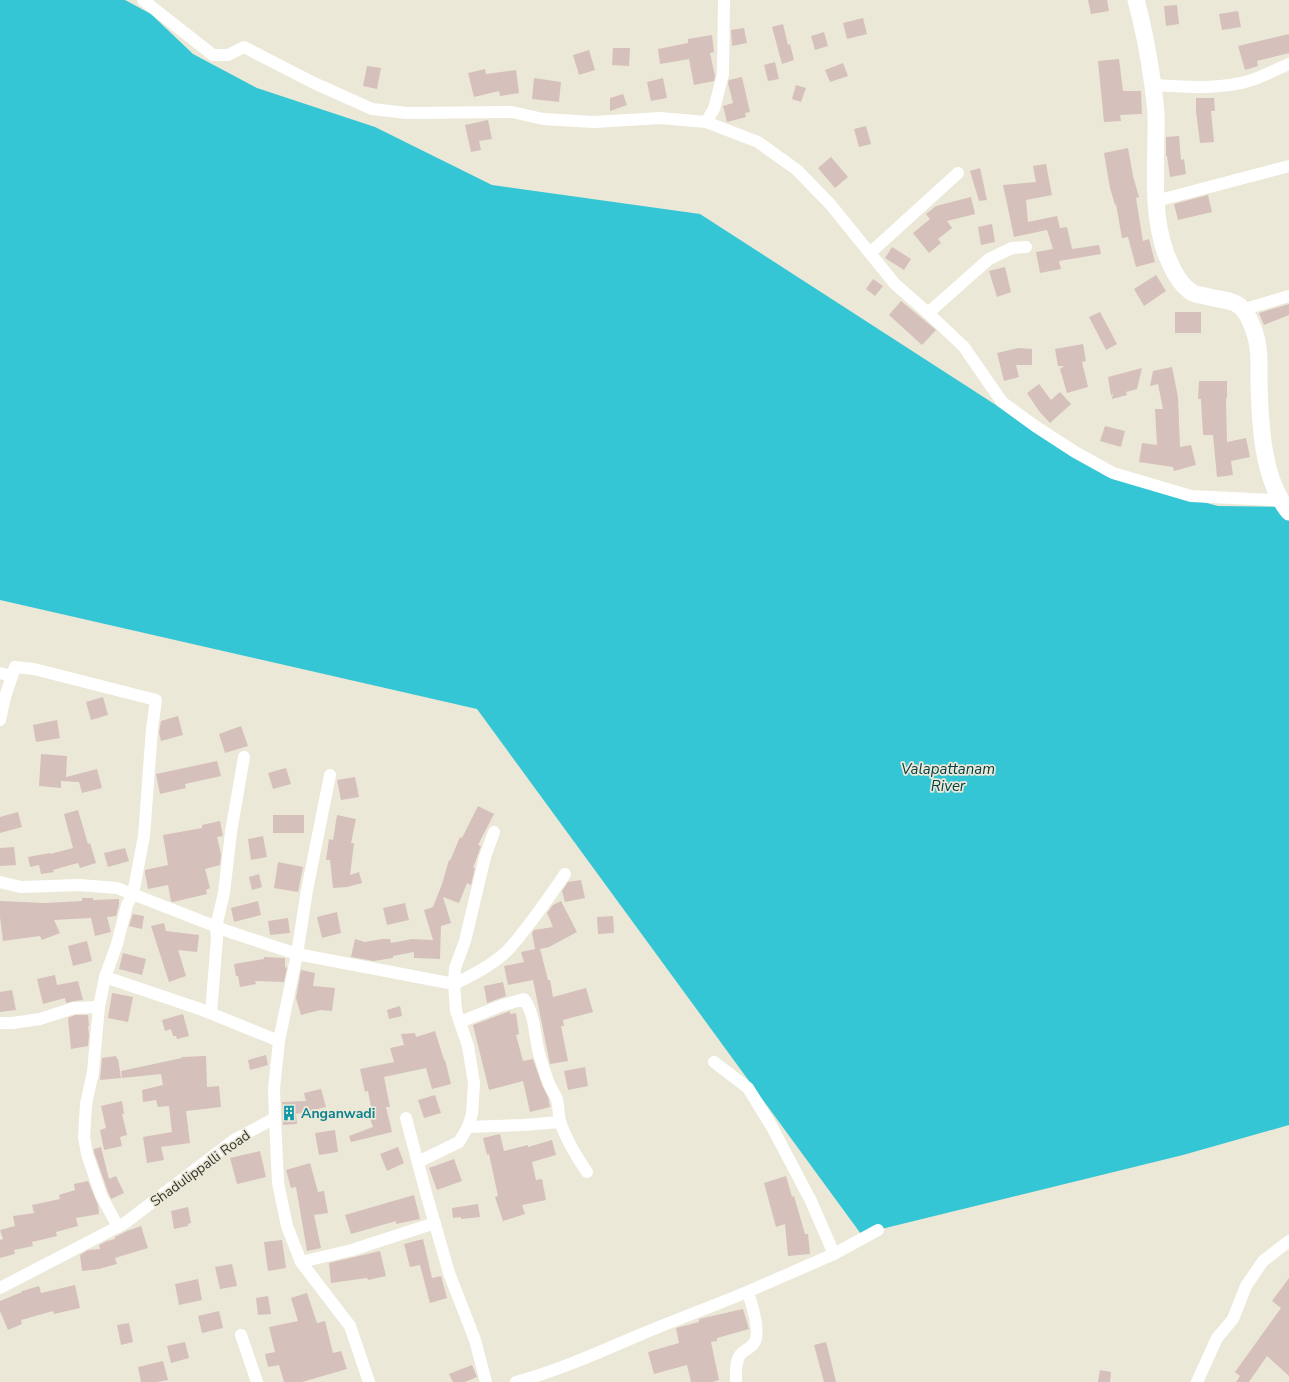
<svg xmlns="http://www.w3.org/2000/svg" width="1289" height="1382" font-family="'Nunito Sans',sans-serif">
<rect width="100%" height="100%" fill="#ece8d7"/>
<path fill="#35c6d5" d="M0,0H125L151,14L193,54L257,88L375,127L492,185L700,214L1106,476L1218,506L1285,507L1289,505V1125L1183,1155L861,1234L477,709L0,600Z"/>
<g fill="#d5c0bc">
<path d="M1088,0H1107L1109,11L1091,14Z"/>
<path d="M1177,5L1179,24L1166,26L1164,6Z"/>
<path d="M1238,11L1241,27L1222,30L1219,14Z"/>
<path d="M863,18L867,34L847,39L843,23Z"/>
<path d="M783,24L788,45L790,44L794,60L782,64L772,27Z"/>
<path d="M744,28L747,43L732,46L731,30Z"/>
<path d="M824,32L828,46L815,50L811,36Z"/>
<path d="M1289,34V53L1257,61L1258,66L1245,70L1238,46Z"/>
<path d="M712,35L714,52L710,53L715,76L714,81L694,85L689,59L660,64L658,49L688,43V39Z"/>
<path d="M613,48H630L629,66L612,65Z"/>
<path d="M589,50L595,70L579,75L573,55Z"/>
<path d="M1119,59L1123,91H1141L1142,114L1120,115L1121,121L1104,122L1098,61Z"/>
<path d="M775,62L779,79L768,81L764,65Z"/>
<path d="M843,63L848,76L830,82L825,70Z"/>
<path d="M367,66L381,68L377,89L363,86Z"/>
<path d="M485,69L486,74L516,70L519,93L500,96L499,91L474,97L468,73Z"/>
<path d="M742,77L750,112L745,113L746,117L727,122L723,106L733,103L728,83L729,80Z"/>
<path d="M534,78L561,82L559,102L532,99Z"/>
<path d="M663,78L667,98L651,101L647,82Z"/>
<path d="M796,85L806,88L801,102L792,99Z"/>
<path d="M623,94L627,105L610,111V98Z"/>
<path d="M1196,98H1214L1215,111H1211L1214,142L1200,143L1196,111Z"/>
<path d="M488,120L492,139L479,141L481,150L471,152L465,125Z"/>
<path d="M866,126L871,144L859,147L854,129Z"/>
<path d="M1179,136L1181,160L1184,159L1186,174L1170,177L1167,156H1166V137Z"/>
<path d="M1128,148L1133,176L1139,197L1136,198L1143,241L1149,239L1155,262L1136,267L1128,237L1122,238L1116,204L1115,205L1110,188L1104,153Z"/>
<path d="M831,157L848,177L835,188L818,168Z"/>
<path d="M1046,164L1052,195L1026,200L1028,222L1057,216L1060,228L1067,227L1072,249L1099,245L1101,254L1059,261L1061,269L1040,273L1036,252L1053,249L1047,230L1014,237L1003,185L1036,182L1033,166Z"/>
<path d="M980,168L987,200L979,201L970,171Z"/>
<path d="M1208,195L1212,212L1178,220L1174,204Z"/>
<path d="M971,197L975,214L947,221L952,228L938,239L941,243L929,253L913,233L930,219L926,214L936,206Z"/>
<path d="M992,224L995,242L981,245L978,227Z"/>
<path d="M892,247L911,259L904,270L885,258Z"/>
<path d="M1005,267L1011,292L997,297L989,271Z"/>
<path d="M1156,275L1166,291L1144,306L1134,289Z"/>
<path d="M873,279L883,286L875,296L866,289Z"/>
<path d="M901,301L936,330L922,345L889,315Z"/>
<path d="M1289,304V315L1264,325L1259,313Z"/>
<path d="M1100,312L1117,344L1106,350L1089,317Z"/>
<rect x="1175" y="312" width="26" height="21"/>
<path d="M1083,344L1086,361L1082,362L1088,387L1067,393L1060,369L1064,366H1058L1055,349Z"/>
<path d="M1018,348L1032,349V365H1016L1019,377L1004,381L997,353Z"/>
<path d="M1172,367L1178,397L1180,447L1191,445L1196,465L1174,471L1173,467L1139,462L1142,443L1157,445L1155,409H1163L1158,384L1150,386L1153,371Z"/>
<path d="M1142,368L1137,389L1126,392L1127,395L1112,399L1113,393L1111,396L1108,377Z"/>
<path d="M1199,381H1227V398H1226L1227,442L1246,438L1250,457L1231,461L1233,475L1217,477L1213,435H1203L1201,399H1198Z"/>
<path d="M1039,384L1051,400L1060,392L1071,404L1050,423L1039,411L1027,393Z"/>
<path d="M1105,426L1125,431L1121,447L1100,441Z"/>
<path d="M103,697L108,715L91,720L86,702Z"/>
<path d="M178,716L183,735L161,741L159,733L161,721Z"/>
<path d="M57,720L60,738L36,742L33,725Z"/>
<path d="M241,726L248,746L225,753L219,734Z"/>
<path d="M41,754L67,756L66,777L97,769L102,788L82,793L79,782L61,781V788L39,786Z"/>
<path d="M217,761L221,776L185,784L186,788L160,794L156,774Z"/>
<path d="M286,768L291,784L273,789L268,773Z"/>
<path d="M355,777L359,797L341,800L337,780Z"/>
<path d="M478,806L494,814L478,845L481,846L473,868H475L471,885L467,883L459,903L443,897L451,923L441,926L440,959L414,958V952L393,956V958L374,961L351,957L355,939L365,942L382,939H390L391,943L412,939L433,940L424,910L433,907L442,884L449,860L450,861L460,837L462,838Z"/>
<path d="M78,810L88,844L90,843L96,863L80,868L78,863L53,870L54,872L41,874L39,865L30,867L28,857L50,853V854L73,848L64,814Z"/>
<path d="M18,812L22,827L0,833V817Z"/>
<rect x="273" y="815" width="31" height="18"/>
<path d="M337,815L356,819L351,843H354L350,875L359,872L362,883L347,887L333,888L330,860H326L329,839L333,840Z"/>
<path d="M220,821L223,836L217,837L221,854L220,865L205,869L210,888L206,890L207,894L173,902L171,901L168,885L148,889L145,873V870L168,865L163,835L202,828V825Z"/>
<path d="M263,836L267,857L251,860L248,839Z"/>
<path d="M14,847L16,865L0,866V848Z"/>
<path d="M125,848L129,861L108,867L104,853Z"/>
<path d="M278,862L303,867L298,892L274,888Z"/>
<path d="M259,874L262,887L252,890L249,877Z"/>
<path d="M581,880L585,898L565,902L562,891L568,882Z"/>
<path d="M82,898H93V900L119,899V905L116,916L107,917L111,932L95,936L91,918L54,920L60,933L42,940L40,936L3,941L0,917V901L45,903L82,901Z"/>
<path d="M258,901L261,915L234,922L231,908Z"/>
<path d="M561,901L577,932L549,947L540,949L548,980H550L553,997L586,988L593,1012L563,1020L564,1026H561L568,1061L550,1064L533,980L508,985L504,966L524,962L521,952L535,949L532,933L534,930L553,927L547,913L553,905Z"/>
<path d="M405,903L409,920L387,925L383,908Z"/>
<path d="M337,912L341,933L322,938L317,917Z"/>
<path d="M133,914L144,916L142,929L129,926Z"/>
<path d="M613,916L614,933L598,934L597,917Z"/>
<path d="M288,918L290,933L270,935L268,921Z"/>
<path d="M164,923L166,931L199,935L197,952L178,950L186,976L169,982L151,926Z"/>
<path d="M87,941L92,961L73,966L68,946Z"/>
<path d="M123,953L146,959L142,975L119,969Z"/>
<path d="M264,957L285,958V967L287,968L284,982L255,981L256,984L240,987L238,976H236L234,964L264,959Z"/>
<path d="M301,970L315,973L313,986L335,988L332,1011L320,1010L301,1015L296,998Z"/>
<path d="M55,975L57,985L78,981L83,1000L74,1001L66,1003L65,998L43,1004L37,979Z"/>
<path d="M503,982L506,996L487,1003L484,986Z"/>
<path d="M12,990L16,1010L0,1012V992Z"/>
<path d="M112,993L133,997L128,1022L108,1018Z"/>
<path d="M400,1006L402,1016L389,1019L387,1010Z"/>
<path d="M510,1011V1014L516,1013L519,1034L516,1035L523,1061L533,1059L542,1085L548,1097L550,1107L530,1112L523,1081L489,1090L473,1025Z"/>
<path d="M183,1014L189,1036L177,1039L176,1036H173L171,1029L165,1031L162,1020Z"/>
<path d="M75,1015H88L89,1026H88L89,1035L88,1046L71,1049L68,1018Z"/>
<path d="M435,1031L444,1060H445L451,1084L432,1089L426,1068L384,1077L390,1107H386L392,1132L351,1142L349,1136L373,1127L370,1118L373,1117L368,1091L365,1092L360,1069L394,1062L390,1048L404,1045L401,1034L415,1033L416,1037Z"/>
<path d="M266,1055L268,1065L250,1070L248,1060Z"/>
<path d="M116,1056L117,1059H118L121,1078L100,1080L102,1058Z"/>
<path d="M206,1056L207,1087L219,1086L221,1107L186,1111L190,1143L161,1147L164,1160L147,1163L143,1137L172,1132L169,1106L158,1107L156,1100L143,1102L142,1090L163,1085L161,1074L122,1078L121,1071L182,1058V1057Z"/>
<path d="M585,1067L588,1086L568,1090L564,1071Z"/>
<path d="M321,1089L326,1107L296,1114L297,1124L283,1125L282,1102L306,1101L304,1093Z"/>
<path d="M435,1095L441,1113L424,1118L418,1100Z"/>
<path d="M122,1101L124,1114H122L127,1135L120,1137L122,1146L104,1150L100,1130L106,1128L101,1106Z"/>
<path d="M335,1130L338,1152L319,1155L315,1133Z"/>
<path d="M500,1134L504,1151L528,1145V1147L552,1140L556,1155L532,1162L536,1180L542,1179L546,1200L522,1205L525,1214L503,1221L495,1197L498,1196L489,1154L487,1155L483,1138Z"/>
<path d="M101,1147L109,1179L116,1176L124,1193L111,1199L108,1192L94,1152V1149Z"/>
<path d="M398,1147L404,1163L387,1171L380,1154Z"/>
<path d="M260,1151L266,1177L237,1184L230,1158Z"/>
<path d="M454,1159L462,1181L437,1190L429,1168Z"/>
<path d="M310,1163L318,1192L324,1191L328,1213L314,1215L321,1248L307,1251L296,1187L291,1188L286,1170Z"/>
<path d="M786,1176L792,1197L794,1196L805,1234H808L810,1254L788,1256L785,1224L776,1227L764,1183Z"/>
<path d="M88,1181L98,1205L99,1214L76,1218L78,1226L56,1232L57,1236L32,1242L33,1246L14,1250L15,1254L0,1258V1240L3,1239L0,1230L15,1226L13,1216L34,1213L32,1205L60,1199L59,1195L75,1190L74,1184Z"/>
<path d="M414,1195L420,1219L396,1224V1221L351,1234L345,1215Z"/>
<path d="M478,1204L480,1217L461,1219V1217L453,1218L452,1208Z"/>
<path d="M188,1207L191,1223L188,1224V1226L174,1229L171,1211Z"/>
<path d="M141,1226L148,1248L115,1258L117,1264L99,1269L82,1271L80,1255L88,1250L100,1249L99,1245L107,1241L115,1239V1237L127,1231Z"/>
<path d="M423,1239L432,1278L441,1276L447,1298L430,1303L420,1265L410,1267L404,1244Z"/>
<path d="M282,1240L286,1268L268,1271L264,1242Z"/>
<path d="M380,1251L386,1276L368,1280L367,1278L331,1283L329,1263Z"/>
<path d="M232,1264L237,1286L220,1289L215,1267Z"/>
<path d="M1289,1278V1376L1267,1356L1249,1382H1236L1240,1376L1235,1372L1281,1308L1272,1301Z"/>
<path d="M198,1279L202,1300L179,1305L175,1284Z"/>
<path d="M75,1285L80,1308L54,1314L53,1311L21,1320L22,1324L8,1330L0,1311V1301L22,1292V1291L39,1286L41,1293Z"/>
<path d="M307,1293L317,1323L325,1321L333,1353L341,1351L347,1369L302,1382H284L279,1365L268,1367L265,1354L275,1352L269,1327L298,1321L291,1298Z"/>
<path d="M268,1296L271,1314L258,1315L256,1298Z"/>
<path d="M743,1309L749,1329L717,1338V1341L711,1342L719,1380L712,1382H691L687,1365L654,1374L648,1352L679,1343L676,1328L699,1322V1319Z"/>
<path d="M219,1311L223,1328L202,1333L198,1316Z"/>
<path d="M129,1323L133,1342L121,1345L117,1325Z"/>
<path d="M185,1342L189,1358L171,1363L167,1346Z"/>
<path d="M826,1342L830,1357L836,1382H824L814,1345Z"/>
<path d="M163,1361L168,1380L157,1382H141L138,1367Z"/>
<path d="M472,1365L477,1377L465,1382H453L449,1374Z"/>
<path d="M1100,1370L1111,1372L1110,1382H1098Z"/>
</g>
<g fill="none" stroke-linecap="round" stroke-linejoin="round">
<g stroke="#fff" stroke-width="12">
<path d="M143,0L213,55H228L244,47L314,83L372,109L407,113L512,112L543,119L594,122L660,118L706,122L758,142L797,170L830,204L895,284L928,313L964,347L1002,402L1035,426L1075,452L1113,473L1191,496L1273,500L1281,502"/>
<path d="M1153,85C1184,87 1221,90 1252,80C1264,76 1277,69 1289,64"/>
<path d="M706,122L714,109L723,74L724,0"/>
<path d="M1156,201L1289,166"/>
<path d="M870,253L958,173"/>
<path d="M1245,309L1289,296"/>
<path d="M928,313L989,259L1012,248L1026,247"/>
<path d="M0,673L12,676"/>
<path d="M0,720L5,697L15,667L34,669L156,700L152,729L144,836L133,894L127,905L117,944L105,977L200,1009L279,1041"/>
<path d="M494,832L485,857L465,941L455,968L454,984C471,976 495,963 508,950C529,927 547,900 565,874"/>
<path d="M0,882L21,887L79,885L117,888L230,932L297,954L307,890L330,775"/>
<path d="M105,977L99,1007L93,1072L86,1104L84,1137L87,1154L101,1195L118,1227"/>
<path d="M211,1013L217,938L216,927L224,893L231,832L244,757"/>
<path d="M460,1022L500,1006L524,999C536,1016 534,1038 540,1057C543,1066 546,1077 550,1086C552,1090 554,1093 556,1097C559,1104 558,1113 560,1121C566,1140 576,1156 587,1172"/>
<path d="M0,1023H13L40,1019L74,1008L99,1007"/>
<path d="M714,1062L748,1088L772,1127L811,1201L834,1254L747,1292C752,1302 761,1334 754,1343C751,1348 744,1350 740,1355C735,1362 736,1374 736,1382"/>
<path d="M275,1118L274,1089L279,1041L297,954L454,984L456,1011L468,1046L474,1083L472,1114L468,1127L459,1142L418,1162"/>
<path d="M406,1118L426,1193L449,1273L475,1340L486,1382"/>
<path d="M468,1127L524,1125L560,1122"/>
<path d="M834,1254L878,1230"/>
<path d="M301,1262L352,1250L435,1223"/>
<path d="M0,1288L125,1223L234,1140L275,1118L278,1183L287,1226L301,1262L350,1326L369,1382"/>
<path d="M241,1335L257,1382"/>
<path d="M516,1382C560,1370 602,1351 644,1333C678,1319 713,1306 747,1292"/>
<path d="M1197,1382L1217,1338L1233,1319L1246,1286L1263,1261L1289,1241"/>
</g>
<path stroke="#fff" stroke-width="17" d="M1136,0C1144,29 1149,57 1153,86C1154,96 1156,106 1156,116C1157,161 1150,210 1166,254C1172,268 1179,285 1193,293C1196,295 1201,295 1205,296C1231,303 1242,297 1253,328C1260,345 1259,364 1259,382C1260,422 1262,480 1289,512"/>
</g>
<defs>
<symbol id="building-bare" viewBox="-9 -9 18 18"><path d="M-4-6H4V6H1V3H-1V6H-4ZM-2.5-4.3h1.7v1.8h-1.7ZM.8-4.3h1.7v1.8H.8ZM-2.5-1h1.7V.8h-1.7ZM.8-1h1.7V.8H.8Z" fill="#0f9aa8" stroke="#ece8d7" stroke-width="2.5" paint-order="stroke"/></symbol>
</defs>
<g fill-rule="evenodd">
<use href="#building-bare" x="278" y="1102" width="22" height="22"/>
</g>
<g text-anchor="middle" stroke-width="3.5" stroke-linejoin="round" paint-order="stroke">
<g font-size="14" font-weight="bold" fill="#0d838f" stroke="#ece8d7" text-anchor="start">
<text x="301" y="1118">Anganwadi</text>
</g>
<g font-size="14" fill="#383730" stroke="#ece8d7">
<text transform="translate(200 1168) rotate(-36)" y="5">Shadulippalli Road</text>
</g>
<g font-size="15" font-style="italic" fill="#004148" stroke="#ece8d7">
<text x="948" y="774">Valapattanam<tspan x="948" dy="17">River</tspan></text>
</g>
</g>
</svg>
